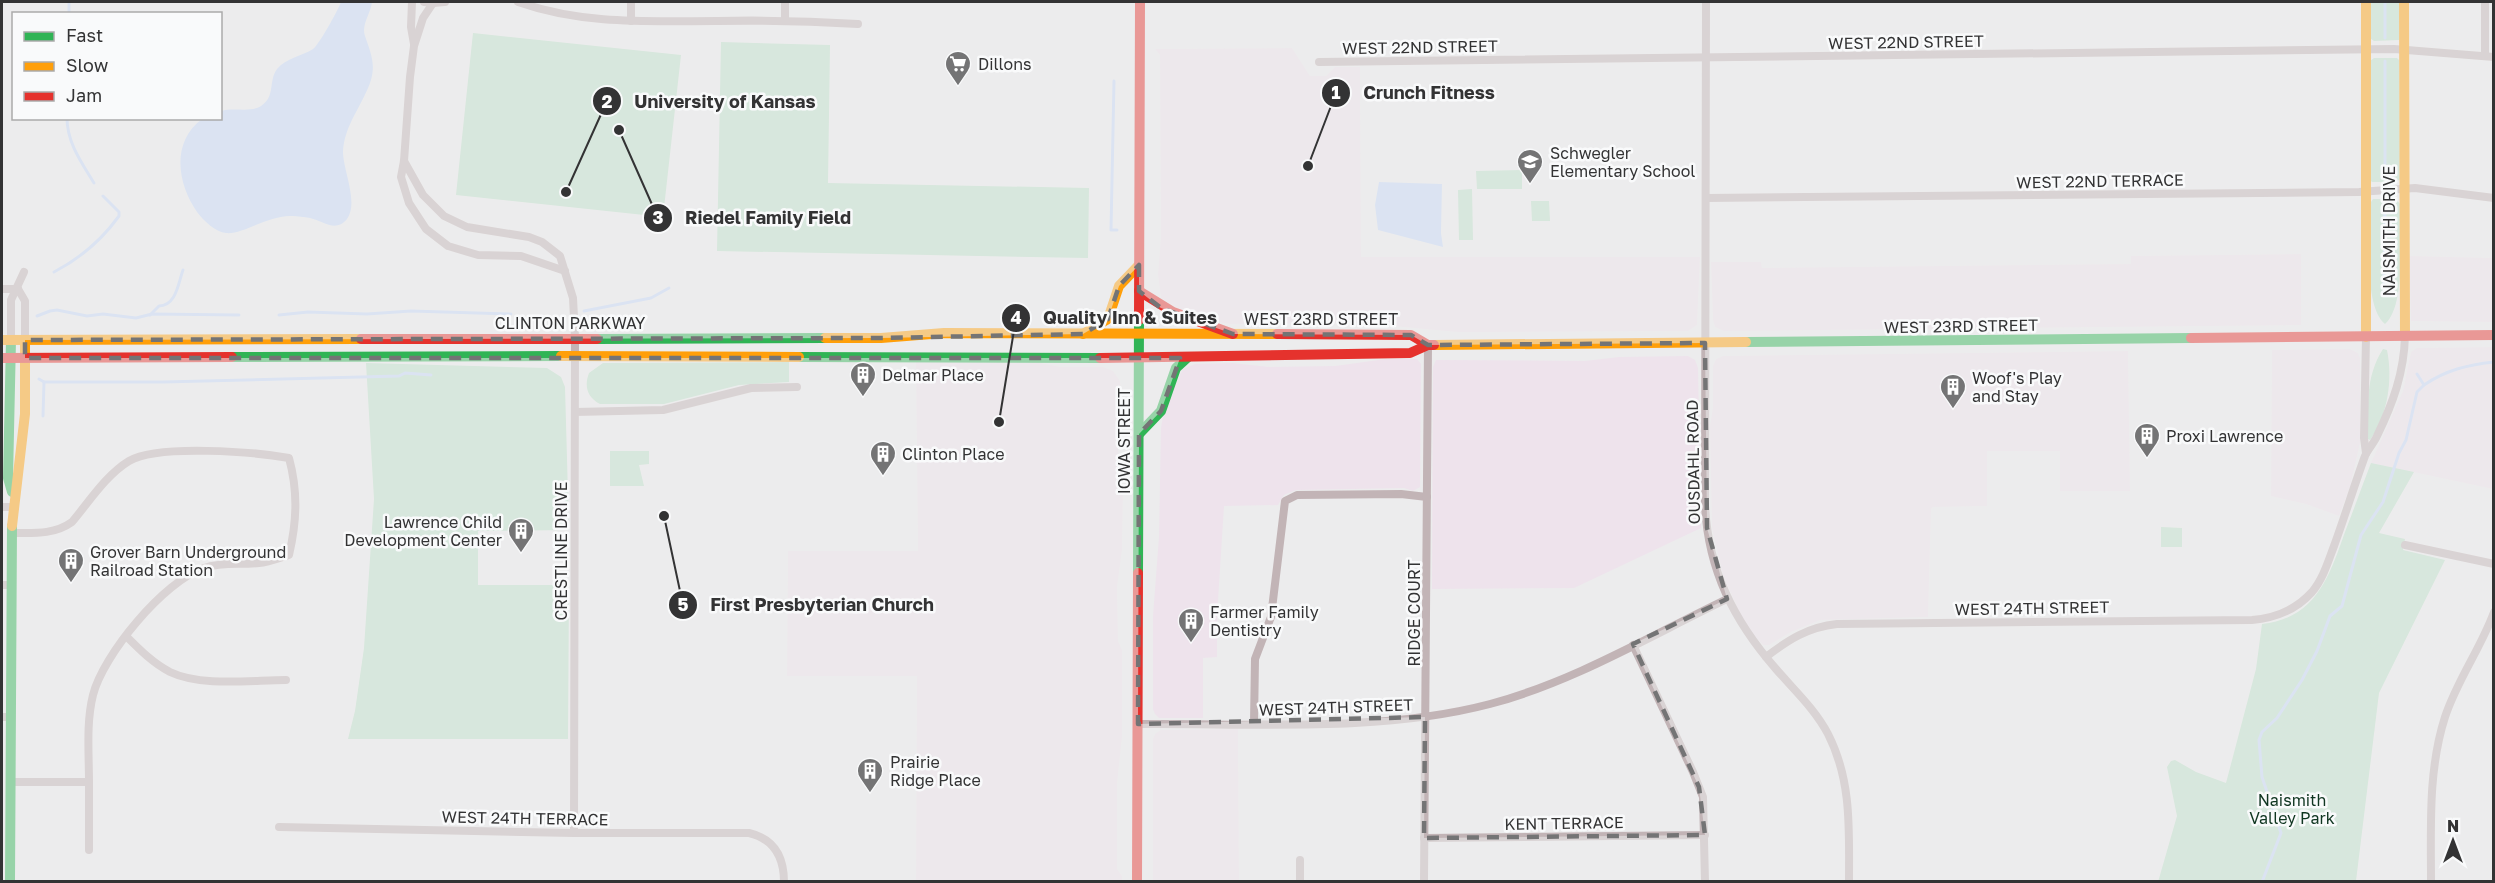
<svg xmlns="http://www.w3.org/2000/svg" width="2495" height="883" font-family="'Golos Text',sans-serif">
<rect width="100%" height="100%" fill="#ececed"/>
<g fill="#eee3ec">
<path d="M1292,48L1310,76H1326L1335,67H1360L1361,257H1700L1697,325L1688,331L1490,332H1457L1360,323L1231,324L1196,319L1161,298L1158,274L1161,237L1160,55L1155,49Z"/>
<path d="M2301,254V325L1724,331L1715,327L1713,320L1711,262H1761L1762,268L2131,264V256Z"/>
<path d="M2409,256L2493,258V322L2411,321Z"/>
<path d="M2493,347V489L2371,463L2403,391L2411,352L2417,348Z"/>
<path d="M2350,349L2358,353L2360,358V443L2350,487L2339,516L2306,504L2271,496L2272,350Z"/>
<path d="M2128,351L2130,491H2060V451H1987V506L1933,507L1931,509L1928,617L1820,620L1791,632L1769,645H1763L1753,634L1740,614L1723,575L1712,529L1710,426L1713,407V366L1716,359L1723,356Z"/>
<path d="M1688,356L1695,360L1698,368L1701,528L1574,588L1432,589L1433,367L1436,360L1585,361L1619,357Z"/>
<path d="M1386,359H1417L1421,364L1420,487L1413,491L1404,488L1296,490L1284,495L1278,505L1224,506L1217,616V657L1203,658V718H1159L1155,714L1153,709V616L1159,537L1161,428L1165,404L1183,369L1195,364L1232,363L1269,367L1335,366Z"/>
<path d="M916,362H1036L1060,367H1103L1113,371L1120,381L1122,404L1118,422V478L1123,485L1122,550L1117,587L1118,641L1122,650V737L1117,784V869L1122,876V881H916L917,676H787L788,551H918Z"/>
<path d="M1238,729L1239,881H1153V739L1155,734L1161,730Z"/>
</g>
<g fill="#bce0c9">
<path d="M2370,2H2400L2399,40L2374,41L2370,38Z"/>
<path d="M473,33L681,55L663,217L456,195Z"/>
<path d="M721,42L830,45L828,183L1089,188L1088,258L717,251Z"/>
<path d="M2374,58H2397L2399,60L2400,179L2396,182H2372L2370,180V61Z"/>
<path d="M1522,170V189H1477L1476,171Z"/>
<path d="M1472,189L1473,240H1459L1458,190Z"/>
<path d="M2373,199H2396L2400,204C2399,232 2407,305 2385,324C2362,305 2371,230 2371,202Z"/>
<path d="M1531,201H1549L1550,221H1532Z"/>
<path d="M2383,349L2387,350C2393,379 2388,415 2370,440L2368,439C2368,407 2365,377 2383,349Z"/>
<path d="M789,362V382L739,385L664,404H600C587,397 584,386 589,373L603,363Z"/>
<path d="M366,363L547,368L561,377L565,387L569,530L478,531V585H569L568,739H348L355,711L364,648L374,499Z"/>
<path d="M610,451H649V464L639,465L644,486H610Z"/>
<path d="M2371,463L2414,472L2379,533L2405,539L2403,550L2445,560L2379,693L2356,881L2158,882L2177,816L2167,767L2171,761L2175,760L2196,772L2226,783L2256,669L2262,624C2316,618 2329,577 2345,532C2354,509 2362,486 2371,463Z"/>
<path d="M2161,527L2182,528V547H2161Z"/>
</g>
<g fill="#c6d8f8">
<path d="M341,2H372C371,13 361,25 365,36C370,51 376,63 371,80C363,105 344,125 343,152C343,170 359,203 347,219C336,233 323,221 310,218C304,217 297,216 292,216C268,215 243,235 226,233C215,232 204,221 197,212C177,183 171,142 202,119L220,118L221,111C234,107 250,113 261,106C276,96 268,81 277,69C286,58 302,56 313,49C319,45 338,10 341,2Z"/>
<path d="M1379,182L1442,184L1441,233L1443,247L1378,230L1375,205Z"/>
</g>
<g fill="none" stroke-linecap="round" stroke-linejoin="round">
<g stroke="#c6d8f8" stroke-width="3">
<path d="M2385,2V38"/>
<path d="M69,14V2"/>
<path d="M1114,81L1111,230H1117"/>
<path d="M67,118C67,143 82,163 94,183"/>
<path d="M2385,179V61"/>
<path d="M54,272C81,258 101,241 119,216V212L103,196"/>
<path d="M2384,286L2385,202"/>
<path d="M584,311L651,298L669,288"/>
<path d="M150,315L159,306C176,306 178,284 183,270"/>
<path d="M279,315L308,312L367,314L411,311L511,314"/>
<path d="M37,316L50,311L57,310L87,316L103,314L136,318L152,314L239,315"/>
<path d="M39,379L44,382H163L399,376L405,373L431,375"/>
<path d="M2424,385C2446,370 2467,365 2494,362"/>
<path d="M43,416L44,382"/>
<path d="M2262,882L2281,833L2262,777L2259,740L2262,732L2277,718L2302,680L2317,651L2330,616L2342,606L2361,535L2383,502L2399,453L2406,440L2417,392L2424,385L2417,374"/>
</g>
<g stroke="#c2b4b6" stroke-width="8">
<path d="M412,2L411,27L414,44"/>
<path d="M424,2L433,3L445,2"/>
<path d="M518,2C583,25 649,21 717,21C764,20 811,21 858,24"/>
<path d="M1706,2L1705,505C1708,570 1734,621 1776,669C1794,690 1815,709 1828,734C1852,781 1849,830 1849,882"/>
<path d="M433,3L423,18L414,46L410,77L404,161L401,177L409,203L426,229L448,246L478,255L521,256L565,271"/>
<path d="M785,20V2"/>
<path d="M631,21V2"/>
<path d="M2485,56V2"/>
<path d="M1319,62L2394,49L2494,57"/>
<path d="M404,161L423,195L444,216L467,227L529,237L542,242L560,256L573,298L575,337L574,833"/>
<path d="M1706,198L2359,192L2415,188L2494,198"/>
<path d="M2,289H18"/>
<path d="M18,289L25,301V340"/>
<path d="M11,340V300L24,272"/>
<path d="M575,412L663,410L751,388L797,387"/>
<path d="M2366,453L2364,438L2366,337"/>
<path d="M2,507H12"/>
<path d="M2405,545L2494,564"/>
<path d="M2,585H11"/>
<path d="M127,637C140,650 153,663 170,672C201,687 252,680 286,680"/>
<path d="M1633,645L1693,772L1703,797L1705,882"/>
<path d="M1766,657C1788,640 1808,627 1837,624L2252,620C2275,618 2296,610 2312,592C2323,579 2328,562 2334,546C2345,516 2354,486 2365,456C2368,449 2374,443 2377,436C2393,403 2404,373 2405,336"/>
<path d="M2,717H11"/>
<path d="M1254,723L1255,659L1271,617L1285,501L1297,495L1401,494L1427,497"/>
<path d="M1138,724C1252,723 1380,733 1490,704C1573,682 1650,636 1727,599"/>
<path d="M11,782H89C89,754 86,723 93,695C103,655 164,581 204,568C222,562 240,565 259,563C269,562 279,558 289,555C297,521 298,491 289,458C255,452 158,444 129,461C106,475 89,502 72,522C54,535 33,533 12,533"/>
<path d="M279,827L574,833H749C774,839 784,857 784,882"/>
<path d="M1424,838L1705,835"/>
<path d="M89,850V782"/>
<path d="M1300,860V882"/>
<path d="M1424,882L1428,345"/>
<path d="M2431,882C2431,826 2428,770 2445,717C2457,680 2481,648 2494,612"/>
</g>
<g stroke="#30b455" stroke-width="10">
<path d="M597,339L825,338"/>
<path d="M11,340L8,478L12,492"/>
<path d="M1746,342L2191,338"/>
<path d="M232,357L561,356"/>
<path d="M799,357L1100,358"/>
<path d="M1139,434L1161,411L1176,368L1188,357"/>
<path d="M1138,573L1139,320"/>
<path d="M10,882L12,526"/>
</g>
<g stroke="#ff9f0a" stroke-width="10">
<path d="M2366,2V337"/>
<path d="M2404,2L2405,336"/>
<path d="M1083,334L1108,319L1119,286L1139,265"/>
<path d="M825,338H881L944,333L1277,334"/>
<path d="M2,340L361,339"/>
<path d="M1434,345L1746,342"/>
<path d="M561,356L799,357"/>
<path d="M12,526L25,414V340"/>
</g>
<g stroke="#e5322d" stroke-width="10">
<path d="M1139,291L1173,312L1233,334"/>
<path d="M1139,320L1140,2"/>
<path d="M1277,334L1411,335L1428,345"/>
<path d="M2191,338L2494,335"/>
<path d="M361,339H597"/>
<path d="M2,358L232,357"/>
<path d="M1100,358L1410,353L1428,345H1434"/>
<path d="M1137,882L1138,573"/>
</g>
</g>
<path d="M0 0H2495V883H0ZM1139,265V291L1161,308L1233,334L1411,335L1428,345L1705,343L1707,528L1727,599L1633,644L1699,787L1705,835L1424,838L1425,717L1138,724L1139,434L1161,411L1180,358H25V340L881,338L1083,334L1108,319L1119,286Z" fill="#ececed" fill-opacity=".55" fill-rule="evenodd"/>
<path fill="none" stroke="#747475" stroke-width="4.5" stroke-dasharray="12 8" stroke-linejoin="round" d="M1139,265V291L1161,308L1233,334L1411,335L1428,345L1705,343L1707,528L1727,599L1633,644L1699,787L1705,835L1424,838L1425,717L1138,724L1139,434L1161,411L1180,358H25V340L881,338L1083,334L1108,319L1119,286Z"/>
<defs>
<symbol id="supermarket-pin" viewBox="-11 -11 22 30"><path d="M0 17L-7.5 6A9.5 9.5 0 1 1 7.5 6Z" fill="#747475" stroke="#f9fafb"/><path d="M-6-5.5h2.5l.6 2H6L4.5 2H-2.5L-4.4-4H-6ZM-1.5 3.2a1.3 1.3 0 1 0 .1 0ZM3 3.2a1.3 1.3 0 1 0 .1 0Z" fill="#fff"/></symbol>
<symbol id="school-pin" viewBox="-11 -11 22 30"><path d="M0 17L-7.5 6A9.5 9.5 0 1 1 7.5 6Z" fill="#747475" stroke="#f9fafb"/><path d="M0-5L7-2L0 1L-7-2ZM-4 1L0 2.5L4 1V4Q0 6-4 4Z" fill="#fff"/></symbol>
<symbol id="building-pin" viewBox="-11 -11 22 30"><path d="M0 17L-7.5 6A9.5 9.5 0 1 1 7.5 6Z" fill="#747475" stroke="#f9fafb"/><path d="M-4-6H4V6H1V3H-1V6H-4ZM-2.5-4.3h1.7v1.8h-1.7ZM.8-4.3h1.7v1.8H.8ZM-2.5-1h1.7V.8h-1.7ZM.8-1h1.7V.8H.8Z" fill="#fff"/></symbol>
</defs>
<g fill-rule="evenodd">
<use href="#supermarket-pin" x="943" y="49" width="30" height="40"/>
<use href="#school-pin" x="1515" y="147" width="30" height="40"/>
<use href="#building-pin" x="848" y="360" width="30" height="40"/>
<use href="#building-pin" x="1938" y="372" width="30" height="40"/>
<use href="#building-pin" x="2132" y="421" width="30" height="40"/>
<use href="#building-pin" x="868" y="439" width="30" height="40"/>
<use href="#building-pin" x="506" y="516" width="30" height="40"/>
<use href="#building-pin" x="56" y="546" width="30" height="40"/>
<use href="#building-pin" x="1176" y="606" width="30" height="40"/>
<use href="#building-pin" x="855" y="756" width="30" height="40"/>
</g>
<g text-anchor="middle" stroke-width="5" stroke-linejoin="round" paint-order="stroke">
<g font-size="16" fill="#333334" stroke="#f9fafb">
<text transform="translate(1906 42) rotate(-1)" y="6">WEST 22ND STREET</text>
<text transform="translate(1420 47) rotate(-1)" y="6">WEST 22ND STREET</text>
<text transform="translate(2100 181) rotate(-1)" y="6">WEST 22ND TERRACE</text>
<text transform="translate(2389 231) rotate(-90)" y="6">NAISMITH DRIVE</text>
<text x="1321" y="325">WEST 23RD STREET</text>
<text x="570" y="329">CLINTON PARKWAY</text>
<text transform="translate(1961 326) rotate(-1)" y="6">WEST 23RD STREET</text>
<text transform="translate(1124 441) rotate(-90)" y="6">IOWA STREET</text>
<text transform="translate(1693 462) rotate(-91)" y="6">OUSDAHL ROAD</text>
<text transform="translate(561 551) rotate(-90)" y="6">CRESTLINE DRIVE</text>
<text transform="translate(2032 608) rotate(-1)" y="6">WEST 24TH STREET</text>
<text transform="translate(1414 613) rotate(-90)" y="6">RIDGE COURT</text>
<text transform="translate(1336 707) rotate(-2)" y="6">WEST 24TH STREET</text>
<text transform="translate(525 818) rotate(1)" y="6">WEST 24TH TERRACE</text>
<text transform="translate(1564 823) rotate(-1)" y="6">KENT TERRACE</text>
</g>
<g font-size="16" fill="#333334" stroke="#f9fafb" text-anchor="start">
<text x="978" y="70">Dillons</text>
<text x="1550" y="159">Schwegler<tspan x="1550" dy="18">Elementary School</tspan></text>
<text x="882" y="381">Delmar Place</text>
<text x="1972" y="384">Woof's Play<tspan x="1972" dy="18">and Stay</tspan></text>
<text x="2166" y="442">Proxi Lawrence</text>
<text x="902" y="460">Clinton Place</text>
<text x="502" y="528" text-anchor="end">Lawrence Child<tspan x="502" dy="18">Development Center</tspan></text>
<text x="90" y="558">Grover Barn Underground<tspan x="90" dy="18">Railroad Station</tspan></text>
<text x="1210" y="618">Farmer Family<tspan x="1210" dy="18">Dentistry</tspan></text>
<text x="890" y="768">Prairie<tspan x="890" dy="18">Ridge Place</tspan></text>
</g>
<g font-size="16" fill="#103621" stroke="#f9fafb">
<text x="2292" y="806">Naismith<tspan x="2292" dy="18">Valley Park</tspan></text>
</g>
</g>
<path fill="none" stroke="#333334" stroke-width="2" d="M1308 166L1336 93M566 192L607 101M619 130L658 218M999 422L1016 318M664 516L683 605"/>
<g fill="#333334" stroke="#f9fafb" stroke-width="2">
<circle cx="1308" cy="166" r="6"/>
<circle cx="566" cy="192" r="6"/>
<circle cx="619" cy="130" r="6"/>
<circle cx="999" cy="422" r="6"/>
<circle cx="664" cy="516" r="6"/>
<circle cx="1336" cy="93" r="15"/>
<circle cx="607" cy="101" r="15"/>
<circle cx="658" cy="218" r="15"/>
<circle cx="1016" cy="318" r="15"/>
<circle cx="683" cy="605" r="15"/>
</g>
<g font-size="18" text-anchor="middle" font-weight="bold" fill="#fff">
<text x="1336" y="99">1</text>
<text x="607" y="108">2</text>
<text x="658" y="224">3</text>
<text x="1016" y="324">4</text>
<text x="683" y="611">5</text>
</g>
<g font-size="18" text-anchor="middle" font-weight="bold" fill="#333334" stroke="#f9fafb" stroke-width="5" stroke-linejoin="round" paint-order="stroke">
<text x="1429" y="99">Crunch Fitness</text>
<text x="725" y="108">University of Kansas</text>
<text x="768" y="224">Riedel Family Field</text>
<text x="1130" y="324">Quality Inn &amp; Suites</text>
<text x="822" y="611">First Presbyterian Church</text>
</g>
<rect width="2495" height="883" fill="none" stroke="#333334" stroke-width="6"/>
<rect x="12" y="12" width="210" height="108" fill="#f9fafb" stroke="#aaaaab" stroke-width="1.5"/>
<rect x="24" y="32" width="30" height="9" fill="#30b455" stroke="#aaaaab" stroke-width="1.5"/>
<text x="66" y="42" font-size="18" fill="#333334">Fast</text>
<rect x="24" y="62" width="30" height="9" fill="#ff9f0a" stroke="#aaaaab" stroke-width="1.5"/>
<text x="66" y="72" font-size="18" fill="#333334">Slow</text>
<rect x="24" y="92" width="30" height="9" fill="#e5322d" stroke="#aaaaab" stroke-width="1.5"/>
<text x="66" y="102" font-size="18" fill="#333334">Jam</text>
<g transform="translate(2453 841)" stroke="#f9fafb" stroke-width="4.5" paint-order="stroke">
<path d="M0-4.5L10 22L0 15L-10 22Z" fill="#333334"/>
<text y="-9" font-size="16" font-weight="bold" text-anchor="middle" fill="#333334">N</text>
</g>
</svg>
